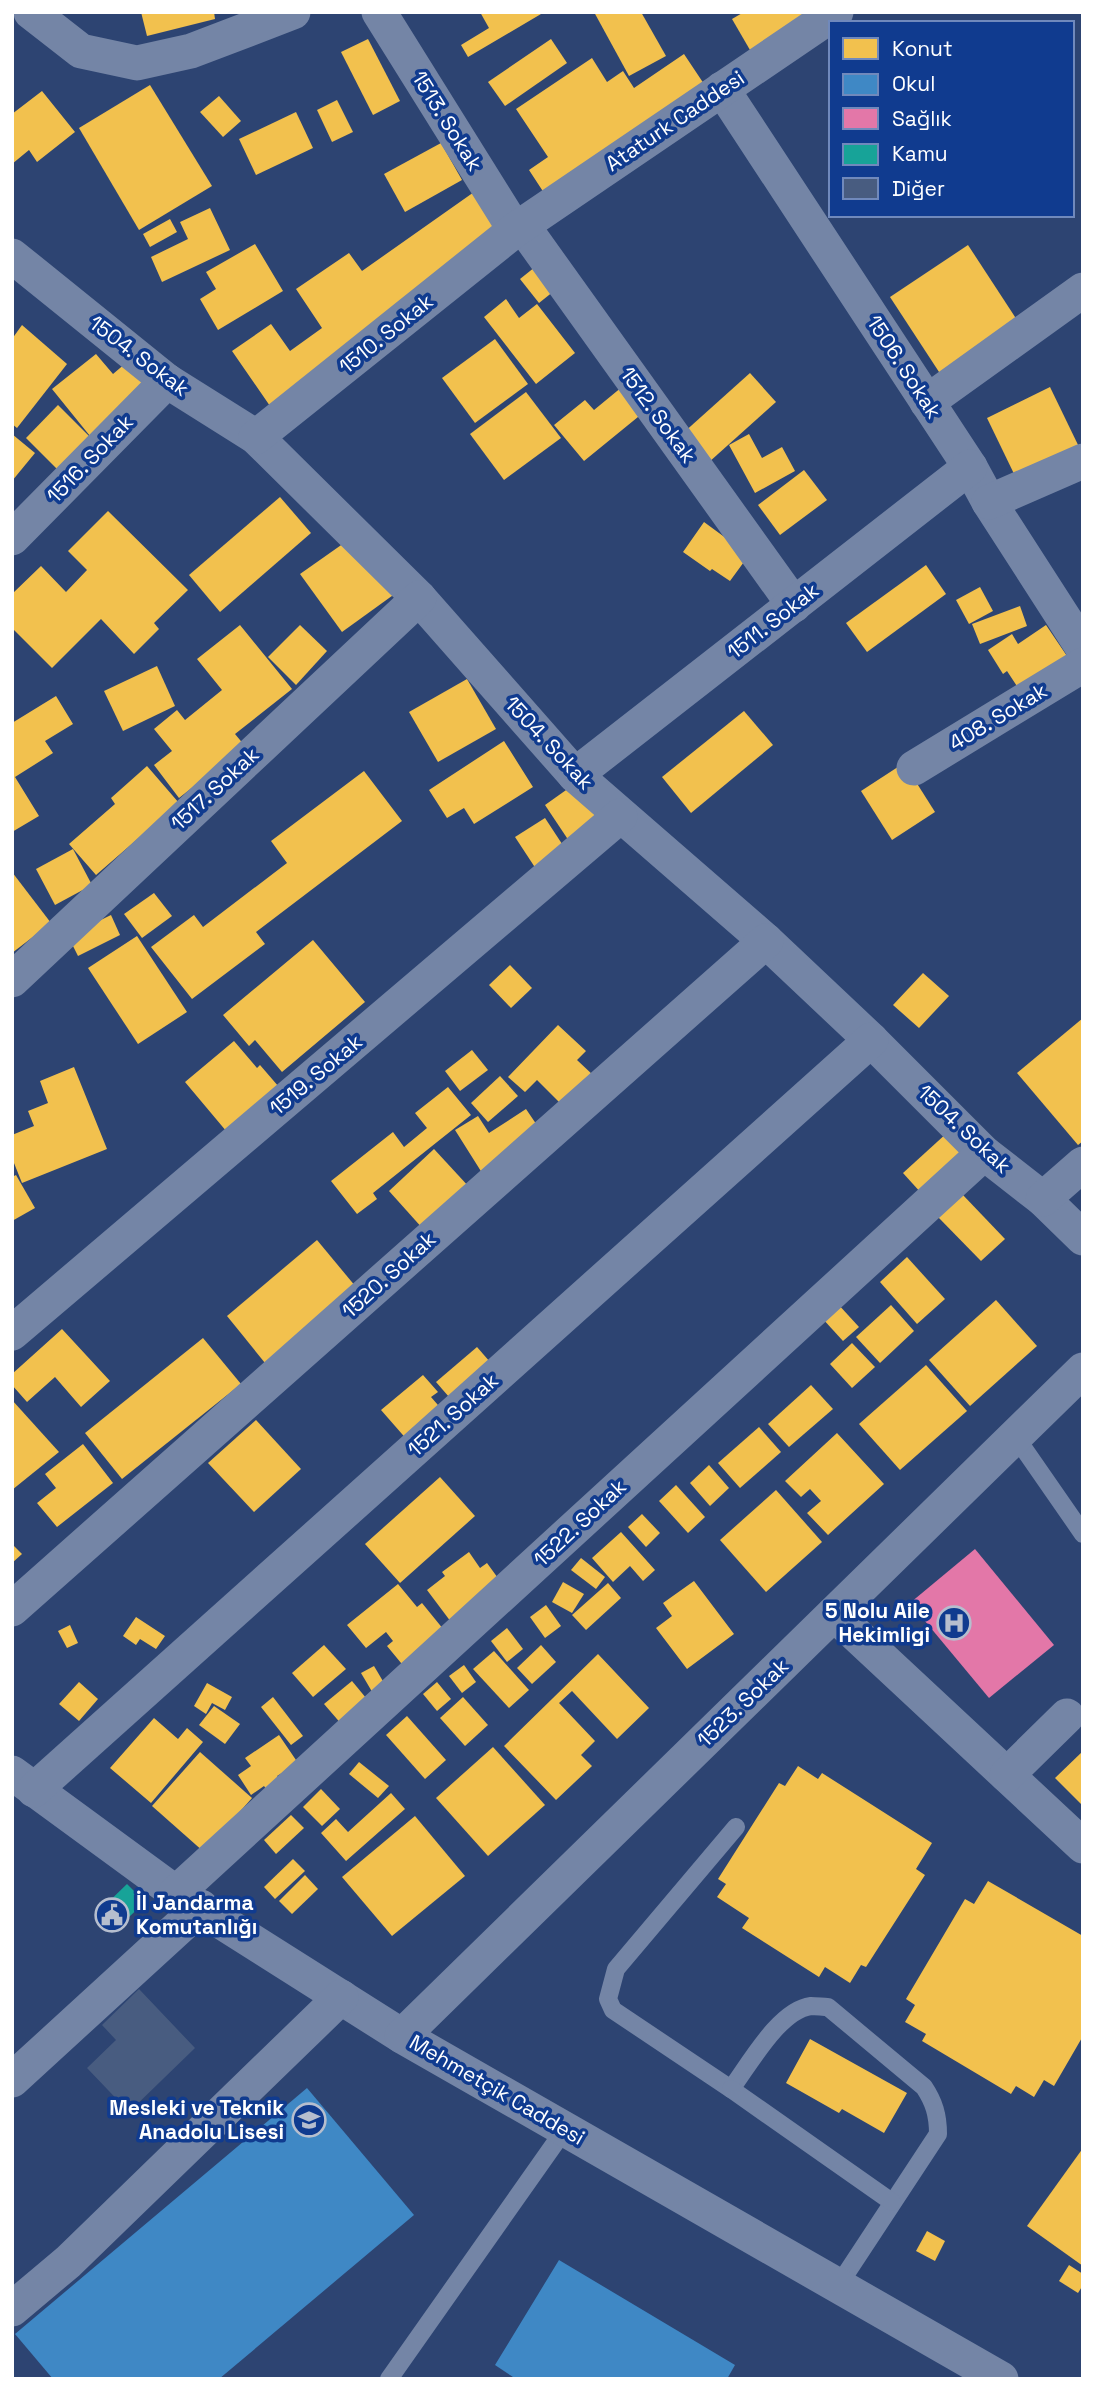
<svg xmlns="http://www.w3.org/2000/svg" width="1095" height="2391" font-family="'Space Grotesk',sans-serif">
<rect width="100%" height="100%" fill="#2d4472"/>
<g fill="#f2c14e">
<path d="M141,12H214L215,19L147,36Z"/>
<path d="M480,12H539L541,14L468,57L461,45L489,28Z"/>
<path d="M594,12H641L666,56L629,76Z"/>
<path d="M744,12H820L750,50L732,19Z"/>
<path d="M368,39L400,101L373,115L341,52Z"/>
<path d="M551,39L567,63L505,106L488,82Z"/>
<path d="M684,54L710,93L546,196L529,170L548,157L516,109L592,58L607,82L623,71L634,88Z"/>
<path d="M150,85L212,186L139,230L79,128Z"/>
<path d="M42,91L75,132L37,162L29,150L12,164V114Z"/>
<path d="M219,96L241,121L223,137L200,112Z"/>
<path d="M337,100L353,132L332,142L317,110Z"/>
<path d="M296,112L313,148L256,175L239,139Z"/>
<path d="M441,143L462,180L405,212L384,174Z"/>
<path d="M484,185L510,231L270,406L232,351L271,324L290,351L322,328L296,289L349,253L362,271Z"/>
<path d="M210,208L230,250L162,282L151,257L188,239L180,222Z"/>
<path d="M170,219L177,232L150,247L143,234Z"/>
<path d="M255,244L283,291L218,330L200,299L216,289L206,272Z"/>
<path d="M968,245L1019,323L941,375L890,297Z"/>
<path d="M535,267L554,291L539,303L520,279Z"/>
<path d="M506,299L519,318L537,304L575,353L536,384L484,317Z"/>
<path d="M22,325L67,364L17,428L12,424V339Z"/>
<path d="M495,339L528,384L475,423L442,378Z"/>
<path d="M96,354L113,374L133,357L155,384L90,436L52,389Z"/>
<path d="M750,373L776,402L708,463L682,434Z"/>
<path d="M628,382L649,408L584,461L554,425L585,400L594,410Z"/>
<path d="M1050,387L1080,449L1017,480L987,418Z"/>
<path d="M526,392L561,438L504,480L470,434Z"/>
<path d="M58,405L93,440L61,473L26,438Z"/>
<path d="M12,434L35,453L12,481Z"/>
<path d="M749,434L762,458L782,447L795,471L755,493L729,445Z"/>
<path d="M804,470L827,500L780,535L758,505Z"/>
<path d="M280,497L311,533L220,612L189,575Z"/>
<path d="M108,511L188,590L154,623L159,629L134,654L101,619L52,668L12,628V594L41,566L66,592L87,570L68,551Z"/>
<path d="M704,522L749,555L730,581L712,569L710,571L683,552Z"/>
<path d="M354,536L396,593L342,632L300,574Z"/>
<path d="M926,565L946,594L867,652L846,623Z"/>
<path d="M980,587L993,611L969,624L956,600Z"/>
<path d="M1020,606L1027,626L980,644L972,624Z"/>
<path d="M240,625L292,689L235,734L245,746L179,798L154,765L172,751L154,729L177,710L185,720L222,690L197,659Z"/>
<path d="M300,625L327,651L296,685L268,657Z"/>
<path d="M1046,625L1071,662L1022,694L1007,671L1003,674L988,650L1012,634L1018,644Z"/>
<path d="M157,666L175,706L123,731L104,691Z"/>
<path d="M467,679L496,729L438,762L409,712Z"/>
<path d="M56,696L73,724L45,741L53,753L15,777L39,816L12,832V723Z"/>
<path d="M744,711L773,745L691,813L662,777Z"/>
<path d="M504,741L533,787L474,824L464,808L447,818L429,790Z"/>
<path d="M904,763L935,812L892,840L861,791Z"/>
<path d="M147,766L179,803L96,875L69,844L115,804L111,798Z"/>
<path d="M364,771L402,821L256,932L265,944L192,999L151,947L194,915L203,927L287,863L271,841Z"/>
<path d="M576,783L601,819L569,841L545,805Z"/>
<path d="M545,818L568,853L538,872L515,837Z"/>
<path d="M73,849L92,885L55,905L36,869Z"/>
<path d="M12,872L51,923L12,953Z"/>
<path d="M154,893L172,916L142,938L124,914Z"/>
<path d="M111,915L120,935L78,956L68,936Z"/>
<path d="M137,936L187,1012L138,1044L88,968Z"/>
<path d="M313,940L365,1002L282,1072L255,1040L249,1046L223,1015Z"/>
<path d="M510,965L532,988L511,1008L489,985Z"/>
<path d="M923,973L949,996L919,1028L893,1005Z"/>
<path d="M1083,1018V1141L1078,1145L1017,1073Z"/>
<path d="M558,1025L586,1051L577,1060L594,1076L565,1108L537,1080L525,1092L508,1077Z"/>
<path d="M234,1041L257,1068L260,1065L285,1094L232,1138L185,1082Z"/>
<path d="M472,1050L488,1070L460,1091L445,1071Z"/>
<path d="M74,1067L107,1149L22,1183L12,1158V1135L34,1126L28,1111L48,1103L40,1081Z"/>
<path d="M500,1076L518,1096L488,1122L471,1103Z"/>
<path d="M448,1087L471,1115L373,1193L377,1199L357,1214L331,1181L393,1132L404,1147L427,1128L415,1113Z"/>
<path d="M526,1109L545,1137L484,1176L455,1130L478,1116L489,1133Z"/>
<path d="M948,1132L967,1151L922,1194L903,1173Z"/>
<path d="M434,1149L470,1188L424,1230L389,1191Z"/>
<path d="M16,1175L35,1208L12,1221V1177Z"/>
<path d="M962,1194L1005,1239L981,1261L938,1217Z"/>
<path d="M317,1240L356,1287L265,1363L227,1316Z"/>
<path d="M907,1257L945,1299L917,1324L880,1282Z"/>
<path d="M996,1300L1037,1346L970,1406L929,1360Z"/>
<path d="M837,1303L859,1327L843,1341L822,1318Z"/>
<path d="M891,1305L914,1331L880,1363L856,1337Z"/>
<path d="M62,1329L110,1381L81,1407L55,1377L27,1402L12,1385V1374Z"/>
<path d="M203,1338L241,1384L122,1479L85,1433Z"/>
<path d="M852,1343L875,1367L852,1388L830,1364Z"/>
<path d="M477,1347L497,1370L456,1405L436,1382Z"/>
<path d="M926,1365L967,1411L900,1470L859,1424Z"/>
<path d="M423,1375L438,1392L431,1397L444,1412L409,1442L381,1410Z"/>
<path d="M811,1385L833,1409L789,1447L768,1424Z"/>
<path d="M12,1400L59,1452L12,1490Z"/>
<path d="M256,1420L301,1469L254,1512L208,1463Z"/>
<path d="M759,1427L781,1452L740,1488L718,1463Z"/>
<path d="M837,1433L884,1484L828,1535L807,1513L821,1501L810,1489L801,1497L785,1481Z"/>
<path d="M83,1444L113,1483L57,1527L37,1503L56,1488L45,1474Z"/>
<path d="M709,1465L729,1488L710,1506L690,1483Z"/>
<path d="M440,1477L475,1516L400,1583L365,1544Z"/>
<path d="M676,1485L705,1517L688,1533L659,1501Z"/>
<path d="M776,1490L822,1542L766,1592L720,1540Z"/>
<path d="M642,1514L660,1533L646,1547L628,1527Z"/>
<path d="M621,1532L655,1570L643,1581L630,1566L613,1582L592,1558Z"/>
<path d="M12,1544L22,1554L12,1563Z"/>
<path d="M469,1552L480,1568L487,1563L503,1585L451,1622L427,1590L445,1576L442,1572Z"/>
<path d="M581,1558L605,1577L596,1589L571,1570Z"/>
<path d="M694,1581L734,1634L687,1669L656,1628L672,1616L663,1603Z"/>
<path d="M563,1582L584,1594L572,1613L552,1602Z"/>
<path d="M608,1583L621,1598L586,1630L572,1615Z"/>
<path d="M398,1584L417,1607L422,1603L448,1635L406,1669L387,1646L393,1641L386,1632L366,1648L347,1625Z"/>
<path d="M546,1605L561,1626L545,1638L530,1617Z"/>
<path d="M136,1617L165,1636L156,1649L140,1639L136,1645L123,1636Z"/>
<path d="M70,1625L78,1643L67,1648L58,1631Z"/>
<path d="M507,1628L523,1649L507,1662L491,1641Z"/>
<path d="M324,1645L346,1669L313,1697L292,1673Z"/>
<path d="M541,1645L556,1662L532,1684L517,1668Z"/>
<path d="M494,1651L529,1690L509,1708L473,1669Z"/>
<path d="M598,1654L649,1708L617,1739L572,1691L559,1703L595,1741L581,1755L592,1766L556,1800L504,1746Z"/>
<path d="M464,1665L476,1682L462,1693L449,1676Z"/>
<path d="M374,1666L387,1688L374,1695L361,1673Z"/>
<path d="M352,1681L371,1704L343,1726L324,1704Z"/>
<path d="M79,1682L98,1699L79,1721L59,1704Z"/>
<path d="M437,1682L451,1699L437,1711L423,1694Z"/>
<path d="M207,1683L232,1697L225,1710L212,1703L206,1714L194,1706Z"/>
<path d="M273,1697L303,1736L291,1745L261,1707Z"/>
<path d="M463,1697L488,1725L465,1746L440,1718Z"/>
<path d="M214,1706L240,1724L225,1744L199,1725Z"/>
<path d="M407,1716L446,1760L425,1779L386,1735Z"/>
<path d="M154,1718L178,1739L187,1728L203,1742L151,1803L110,1768Z"/>
<path d="M279,1735L298,1763L277,1776L283,1785L270,1794L264,1786L251,1795L238,1775L251,1766L245,1758Z"/>
<path d="M493,1747L545,1805L488,1856L436,1798Z"/>
<path d="M1083,1751V1806L1055,1778Z"/>
<path d="M200,1752L252,1798L204,1852L152,1806Z"/>
<path d="M359,1762L389,1786L378,1798L349,1774Z"/>
<path d="M798,1766L818,1779L822,1773L932,1843L916,1869L925,1875L866,1967L861,1965L850,1983L825,1967L819,1977L742,1928L749,1918L717,1897L726,1884L718,1879L779,1783L785,1786Z"/>
<path d="M321,1789L340,1809L322,1826L303,1807Z"/>
<path d="M391,1793L405,1809L346,1861L321,1833L336,1819L348,1832Z"/>
<path d="M291,1815L304,1828L276,1854L264,1840Z"/>
<path d="M415,1816L465,1876L392,1936L342,1877Z"/>
<path d="M293,1859L305,1871L275,1899L264,1887Z"/>
<path d="M305,1875L318,1889L292,1914L279,1901Z"/>
<path d="M988,1881L1083,1936V2036L1054,2086L1044,2080L1034,2097L1016,2086L1011,2094L922,2041L926,2034L905,2022L915,2005L906,1999L965,1899L974,1904Z"/>
<path d="M810,2039L907,2093L884,2133L842,2109L839,2113L786,2083Z"/>
<path d="M1083,2148V2266L1027,2226Z"/>
<path d="M927,2231L945,2241L935,2261L916,2251Z"/>
<path d="M1069,2265L1083,2274V2285L1078,2293L1059,2281Z"/>
</g>
<g fill="#3f88c5">
<path d="M307,2088L414,2215L219,2379H53L15,2334Z"/>
<path d="M559,2260L735,2365L727,2379H512L513,2377L495,2365Z"/>
</g>
<path fill="#e377a8" d="M975,1549L1054,1645L989,1698L910,1603Z"/>
<path fill="#17a398" d="M127,1884L145,1902L113,1932L96,1914Z"/>
<path fill="#485c80" d="M139,1989L195,2048L129,2112L87,2068L116,2040L102,2025Z"/>
<g fill="none" stroke-linecap="round" stroke-linejoin="round">
<g stroke="#7485a6" stroke-width="18">
<path d="M1015,1436L1083,1534"/>
<path d="M736,1827L616,1969L608,1999L613,2010L731,2089C749,2065 779,2010 811,2006C817,2006 823,2007 828,2007L924,2087C934,2102 938,2115 938,2134L838,2286"/>
<path d="M731,2089L892,2202"/>
<path d="M389,2379L565,2129"/>
</g>
<g stroke="#7485a6" stroke-width="35">
<path d="M31,12L81,51L137,63L191,51L293,12"/>
<path d="M379,12L515,230"/>
<path d="M722,89L970,467L989,502L1083,648"/>
<path d="M522,225L794,605"/>
<path d="M12,256L167,381L256,437L419,598L575,775L766,941L871,1040L984,1153L1043,1199L1083,1238"/>
<path d="M927,402L1083,290"/>
<path d="M256,437L515,230L836,12"/>
<path d="M989,502L1083,461"/>
<path d="M12,538L167,381"/>
<path d="M914,768L1083,665"/>
<path d="M575,775L970,467"/>
<path d="M12,980L419,598"/>
<path d="M1043,1199L1083,1164"/>
<path d="M12,1333L620,816"/>
<path d="M12,1609L766,941"/>
<path d="M834,1614L1083,1846"/>
<path d="M12,1773L176,1893L402,2036L1001,2379"/>
<path d="M1007,1775L1067,1716"/>
<path d="M34,1790L871,1040"/>
<path d="M176,1893L984,1153"/>
<path d="M402,2036L1083,1370"/>
<path d="M12,2080L201,1907"/>
<path d="M12,2309L68,2262L341,1997"/>
</g>
</g>
<defs>
<symbol id="hospital-ring" viewBox="-11 -11 22 22"><circle r="9.5" fill="#103b8f" stroke="#b6bece" stroke-width="1.5"/><path d="M-5-5h3v3.5h4V-5h3V5h-3V1.5h-4V5h-3Z" fill="#b6bece"/></symbol>
<symbol id="civic-ring" viewBox="-11 -11 22 22"><circle r="9.5" fill="#103b8f" stroke="#b6bece" stroke-width="1.5"/><path d="M-.6-6.5H3V-4.5H.6V-3L4-1V1h2V6H-6V1h2V-1L-.6-3ZM-1.2 2.5V6h2.4V2.5Z" fill="#b6bece"/></symbol>
<symbol id="school-ring" viewBox="-11 -11 22 22"><circle r="9.5" fill="#103b8f" stroke="#b6bece" stroke-width="1.5"/><path d="M0-5L7-2L0 1L-7-2ZM-4 1L0 2.5L4 1V4Q0 6-4 4Z" fill="#b6bece"/></symbol>
</defs>
<g fill-rule="evenodd">
<use href="#hospital-ring" x="935" y="1604" width="38" height="38"/>
<use href="#civic-ring" x="93" y="1896" width="38" height="38"/>
<use href="#school-ring" x="290" y="2101" width="38" height="38"/>
</g>
<g text-anchor="middle" stroke-width="7" stroke-linejoin="round" paint-order="stroke">
<g font-size="21" fill="#fff" stroke="#103b8f">
<text transform="translate(447 121) rotate(58)" y="7">1513. Sokak</text>
<text transform="translate(675 121) rotate(-34)" y="7">Ataturk Caddesi</text>
<text transform="translate(386 334) rotate(-39)" y="7">1510. Sokak</text>
<text transform="translate(139 356) rotate(37)" y="7">1504. Sokak</text>
<text transform="translate(904 367) rotate(57)" y="7">1506. Sokak</text>
<text transform="translate(658 415) rotate(54)" y="7">1512. Sokak</text>
<text transform="translate(90 459) rotate(-46)" y="7">1516. Sokak</text>
<text transform="translate(773 621) rotate(-38)" y="7">1511. Sokak</text>
<text transform="translate(998 717) rotate(-31)" y="7">408. Sokak</text>
<text transform="translate(549 743) rotate(47)" y="7">1504. Sokak</text>
<text transform="translate(215 789) rotate(-43)" y="7">1517. Sokak</text>
<text transform="translate(316 1075) rotate(-40)" y="7">1519. Sokak</text>
<text transform="translate(964 1129) rotate(43)" y="7">1504. Sokak</text>
<text transform="translate(389 1275) rotate(-42)" y="7">1520. Sokak</text>
<text transform="translate(453 1415) rotate(-42)" y="7">1521. Sokak</text>
<text transform="translate(580 1523) rotate(-43)" y="7">1522. Sokak</text>
<text transform="translate(743 1703) rotate(-44)" y="7">1523. Sokak</text>
<text transform="translate(497 2090) rotate(30)" y="7">Mehmetçik Caddesi</text>
</g>
<g font-size="21" font-weight="bold" fill="#fff" stroke="#103b8f" text-anchor="end">
<text x="930" y="1618">5 Nolu Aile<tspan x="930" dy="24">Hekimligi</tspan></text>
<text x="136" y="1910" text-anchor="start">İl Jandarma<tspan x="136" dy="24">Komutanlığı</tspan></text>
<text x="284" y="2115">Mesleki ve Teknik<tspan x="284" dy="24">Anadolu Lisesi</tspan></text>
</g>
</g>
<rect width="1095" height="2391" fill="none" stroke="#ffffff" stroke-width="28"/>
<rect x="829" y="21" width="245" height="196" fill="#103b8f" stroke="#7089bc" stroke-width="2"/>
<rect x="843" y="38" width="35" height="21" fill="#f2c14e" stroke="#7089bc" stroke-width="2"/>
<text x="892" y="56" font-size="21" fill="#ffffff">Konut</text>
<rect x="843" y="74" width="35" height="21" fill="#3f88c5" stroke="#7089bc" stroke-width="2"/>
<text x="892" y="91" font-size="21" fill="#ffffff">Okul</text>
<rect x="843" y="108" width="35" height="21" fill="#e377a8" stroke="#7089bc" stroke-width="2"/>
<text x="892" y="126" font-size="21" fill="#ffffff">Sağlık</text>
<rect x="843" y="144" width="35" height="21" fill="#17a398" stroke="#7089bc" stroke-width="2"/>
<text x="892" y="161" font-size="21" fill="#ffffff">Kamu</text>
<rect x="843" y="178" width="35" height="21" fill="#485c80" stroke="#7089bc" stroke-width="2"/>
<text x="892" y="196" font-size="21" fill="#ffffff">Diğer</text>
</svg>
